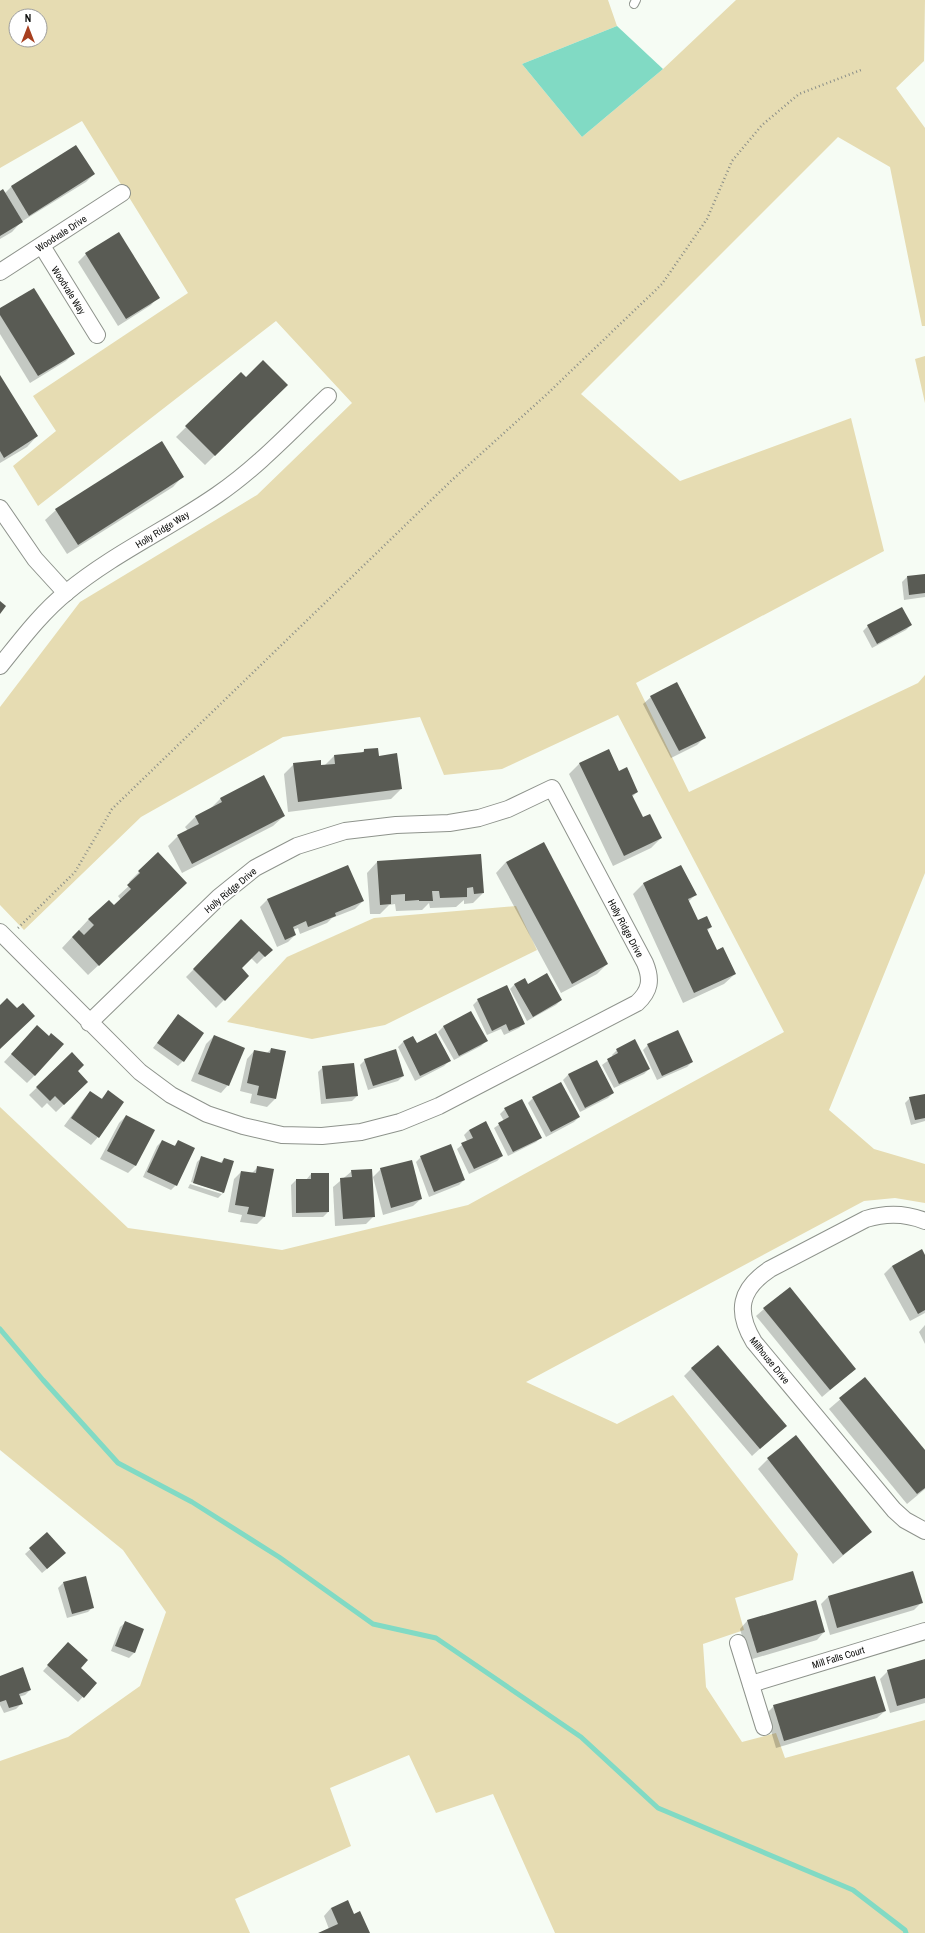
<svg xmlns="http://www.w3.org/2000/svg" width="925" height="1933" font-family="'Archivo Narrow',sans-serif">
<rect width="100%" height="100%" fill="#f6fcf4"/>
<g fill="#e6dcb2" fill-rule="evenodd">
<path d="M0,0H608L617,26L522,64L582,137L663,69L736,0H925L924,61L896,88L925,128V326H922L890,167L838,137L581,394L680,481L851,418L884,551L636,683L689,792L918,683L925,675V873L829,1110L874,1149L925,1164V1203L895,1198L864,1201L526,1382L617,1424L673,1395L798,1554L793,1580L735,1598L744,1630L703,1644L706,1687L742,1742L776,1733L785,1758L925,1720V1933H555L493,1794L436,1813L409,1755L330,1788L351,1846L235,1899L250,1933H0V1761L68,1737L140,1686L166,1612L123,1550L0,1450V1107L128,1228L282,1250L468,1205L784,1032L618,715L502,769L444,775L420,717L283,737L141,817L24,930L0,905V707L80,602L257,495L352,403L276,321L38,506L13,466L56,431L33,396L188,293L82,121L0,168ZM16,16H40V40H16Z"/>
<path d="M925,356V403L915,359Z"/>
<path d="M516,906L537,950L385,1025L312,1039L227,1022L287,957L374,918Z"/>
</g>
<path fill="#81dac4" d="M617,26L663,69L582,137L522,64Z"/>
<g fill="#0003">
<path d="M76,146L94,174L86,182L21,222L12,232L0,239V192L4,194L11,187Z"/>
<path d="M86,254L158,297L151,305L118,326L78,262Z"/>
<path d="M0,309L73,354L66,361L30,383L0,334Z"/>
<path d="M241,373L246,378L286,385L205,465L176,437Z"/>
<path d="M0,377L37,436L27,447L0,463Z"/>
<path d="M161,442L183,476L173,487L67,554L45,520L56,510Z"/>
<path d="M925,575V597L904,600L902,582L907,577Z"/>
<path d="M911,625L906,630L872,648L863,631L868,626Z"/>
<path d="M651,697L704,738L697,745L671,758L643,704Z"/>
<path d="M364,750L378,757L401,789L391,799L288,812L284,774L294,764L324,766L334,756L362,753Z"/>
<path d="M579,764L618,772L637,792L632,797L642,819L661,838L651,848L613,866L569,774Z"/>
<path d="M220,799L284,816L273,826L182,873L168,846L178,836L188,831L185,827L195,817L210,809Z"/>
<path d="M480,855L483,893L473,903L464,904V900L456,907L430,908L429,903L422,910L396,911L395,904L389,905L380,914H370L367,873L377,862Z"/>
<path d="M506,862L607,964L597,974L561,993L496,873Z"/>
<path d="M139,872L176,893L88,975L62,948L89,919L114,907L121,900L118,896L131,884L129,882Z"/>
<path d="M644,883L695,895L688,902L697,922L711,927L707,931L716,952L735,974L724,984L683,1003L633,894Z"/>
<path d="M268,899L363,901L355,909L332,918L327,923L300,934L298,928L293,930L295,935L288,942L277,947L260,907Z"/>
<path d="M242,921L271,950L257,964L251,958L241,968L248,976L216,1008L186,977Z"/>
<path d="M515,984L528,985L561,1000L556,1005L527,1021L510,989Z"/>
<path d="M478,1000L524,1023L519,1028L504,1035L501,1029L487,1035L473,1005Z"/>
<path d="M471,1012L486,1041L481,1046L454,1060L438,1032L443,1027Z"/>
<path d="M178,1015L183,1061L178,1066L153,1048Z"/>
<path d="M30,1034L35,1075L27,1083L4,1062Z"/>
<path d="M214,1036L228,1085L221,1093L191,1081L206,1044Z"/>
<path d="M413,1037L416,1044L449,1061L444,1066L415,1081L398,1047L403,1042Z"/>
<path d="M648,1045L692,1062L687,1067L657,1080L643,1050Z"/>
<path d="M271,1049L285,1052L275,1099L267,1107L250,1103L252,1094L240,1091L247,1059L254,1051L266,1054Z"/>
<path d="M617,1050L649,1069L644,1074L614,1088L602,1065L613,1057L612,1055Z"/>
<path d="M72,1054L76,1071L87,1082L56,1112L47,1103L42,1108L29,1095Z"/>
<path d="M365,1060L403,1076L398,1081L368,1090L360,1065Z"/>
<path d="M597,1061L613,1093L608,1098L580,1112L563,1080L568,1075Z"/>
<path d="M323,1067L357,1096L352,1101L321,1104L318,1072Z"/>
<path d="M560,1083L579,1117L574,1122L546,1137L528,1103L533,1098Z"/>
<path d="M90,1092L101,1099L108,1092L98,1137L91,1145L64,1126L83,1100Z"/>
<path d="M925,1095V1121L911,1125L905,1103L910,1098Z"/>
<path d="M505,1109L541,1137L536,1142L508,1156L494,1128L504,1121L500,1114Z"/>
<path d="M126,1116L136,1165L128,1173L100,1159L119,1123Z"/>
<path d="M469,1130L502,1156L497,1161L469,1174L457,1149L467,1141L464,1135Z"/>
<path d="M162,1141L173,1147L178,1142L176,1185L171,1190L143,1177L157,1146Z"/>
<path d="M202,1157L220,1163L224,1159L233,1162L223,1193L218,1198L188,1188L190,1184L222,1194V1192L191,1182L197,1162Z"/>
<path d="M421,1157L464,1180L459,1185L429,1197L416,1162Z"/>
<path d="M258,1167L264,1217L257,1224L240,1222L242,1215L228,1212L234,1179L241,1172L251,1174Z"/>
<path d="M381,1169L421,1199L413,1206L383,1215L373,1177Z"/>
<path d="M352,1171L374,1216L366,1224L335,1226L333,1187Z"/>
<path d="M311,1174L328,1212L323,1217H292L291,1185L296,1180H306Z"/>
<path d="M921,1251L925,1257V1313L910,1321L884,1274L892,1266Z"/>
<path d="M764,1309L855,1369L822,1397L756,1316Z"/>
<path d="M925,1325V1344L919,1332Z"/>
<path d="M692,1368L785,1426L752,1456L684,1376Z"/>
<path d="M865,1378L925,1452V1489L907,1504L829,1409Z"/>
<path d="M768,1459L871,1532L833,1564L758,1469Z"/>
<path d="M47,1534L60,1558L42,1573L25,1554Z"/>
<path d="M63,1583L93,1607L88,1612L67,1618L58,1588Z"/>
<path d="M828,1597L922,1602L914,1610L830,1635L821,1604Z"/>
<path d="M815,1601L824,1632L817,1640L749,1660L740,1629L747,1621Z"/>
<path d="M125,1623L143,1629L134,1653L129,1658L111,1651L120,1627Z"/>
<path d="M64,1648L79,1668L96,1683L78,1702L43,1671Z"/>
<path d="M925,1660V1703L890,1713L880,1679L888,1671Z"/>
<path d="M0,1677L30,1690L25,1695L19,1697L21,1704L16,1709L4,1713L0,1705Z"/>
<path d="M774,1706L885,1711L877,1718L776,1748L766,1714Z"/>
<path d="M331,1908L354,1915L369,1933H320L329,1929L324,1916Z"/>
</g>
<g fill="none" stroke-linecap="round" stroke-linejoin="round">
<path stroke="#81dac4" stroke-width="5" d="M0,1329L43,1380L118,1463L192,1502L279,1557L373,1624L436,1638L581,1737L658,1808L853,1890L905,1930L906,1933"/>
</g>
<g fill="#595b54">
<path d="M76,145L95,174L29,216L11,186Z"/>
<path d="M3,189L23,222L0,236V191Z"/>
<path d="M119,232L160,298L126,319L85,253Z"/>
<path d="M34,288L75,354L38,376L0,315V308Z"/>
<path d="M263,360L288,385L215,456L185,426L241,372L246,377Z"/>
<path d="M0,375L38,436L4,458L0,451Z"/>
<path d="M162,441L184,477L78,545L55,509Z"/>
<path d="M925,574V593L909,595L907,576Z"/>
<path d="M0,601L6,606L0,614Z"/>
<path d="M902,607L912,625L877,644L867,625Z"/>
<path d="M677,682L706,738L679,751L650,696Z"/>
<path d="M378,748L379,756L397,753L402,789L298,802L293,763L321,760V765L335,764L334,755L364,752V749Z"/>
<path d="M609,749L619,771L627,767L638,792L632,795L643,817L650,814L662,838L624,856L579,763Z"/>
<path d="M264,775L285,816L192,864L177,835L199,824L195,816L222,802L220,798Z"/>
<path d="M544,842L608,964L572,984L506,862Z"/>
<path d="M158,852L187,883L99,966L72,937L79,930L84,935L94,925L88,919L109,900L114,905L131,889L127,885L140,873L138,871Z"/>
<path d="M481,854L484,893L474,894L473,887L467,888V897L440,898L439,891H432L433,901H419V900L405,901V894L391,895V904L380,905L377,861Z"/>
<path d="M348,865L364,901L335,913L336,916L308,927L306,921L293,927L296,935L285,940L267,899Z"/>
<path d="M681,865L697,895L688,899L698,920L707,916L712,927L707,929L717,950L723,947L736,974L694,993L643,883Z"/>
<path d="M241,919L273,950L265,957L259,951L242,968L249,976L225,1001L193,969Z"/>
<path d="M547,973L562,1000L533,1017L514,984L525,978L528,984Z"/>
<path d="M507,985L525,1024L509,1031L506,1024L492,1031L477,999Z"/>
<path d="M7,998L17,1008L23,1003L35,1016L0,1049V1005Z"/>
<path d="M471,1011L488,1041L459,1056L443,1026Z"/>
<path d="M178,1014L204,1033L184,1062L157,1043Z"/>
<path d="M37,1025L49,1036L51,1033L64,1044L35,1076L11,1054Z"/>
<path d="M678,1030L693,1062L662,1076L647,1044Z"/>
<path d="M436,1033L451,1061L420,1076L403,1041L413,1036L417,1043Z"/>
<path d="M214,1035L245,1048L229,1086L198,1074Z"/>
<path d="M635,1039L650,1069L619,1084L607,1059L618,1053L616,1049Z"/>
<path d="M271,1048L286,1051L276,1099L257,1095L259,1086L247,1083L254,1050L270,1053Z"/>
<path d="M396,1049L404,1076L373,1086L364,1059Z"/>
<path d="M72,1052L84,1065L78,1071L88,1082L64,1105L55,1096L50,1101L36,1087Z"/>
<path d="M597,1060L614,1093L585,1108L568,1074Z"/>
<path d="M354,1063L358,1096L326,1099L322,1066Z"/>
<path d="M561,1082L580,1117L551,1132L532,1097Z"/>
<path d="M108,1090L124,1102L99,1138L71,1118L90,1091L102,1099Z"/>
<path d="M925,1094V1118L915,1120L909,1097Z"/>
<path d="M522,1099L542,1138L513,1152L498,1123L509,1117L504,1108Z"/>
<path d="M126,1115L155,1130L136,1166L107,1151Z"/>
<path d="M486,1121L503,1156L474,1169L461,1143L473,1138L469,1130Z"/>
<path d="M162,1140L175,1146L178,1140L195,1148L177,1186L147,1172Z"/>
<path d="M451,1144L465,1180L434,1192L420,1156Z"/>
<path d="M201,1156L222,1163L224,1158L234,1161L224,1193L193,1183Z"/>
<path d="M412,1160L422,1199L391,1208L380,1168Z"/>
<path d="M257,1166L274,1169L265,1217L247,1214L249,1207L235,1205L241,1171L256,1173Z"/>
<path d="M372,1169L375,1217L343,1219L340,1178L352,1177L351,1170Z"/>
<path d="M311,1173H329V1212L296,1213V1179H311Z"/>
<path d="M922,1249L925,1255V1310L918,1314L892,1266Z"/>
<path d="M790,1287L856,1369L830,1390L763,1308Z"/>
<path d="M718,1345L787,1426L760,1449L691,1368Z"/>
<path d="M865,1377L925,1450V1488L917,1494L839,1398Z"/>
<path d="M796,1435L872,1532L843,1555L767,1458Z"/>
<path d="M47,1532L66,1553L47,1569L29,1548Z"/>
<path d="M913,1571L923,1603L837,1628L828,1596Z"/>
<path d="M86,1576L94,1608L72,1614L63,1582Z"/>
<path d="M816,1600L825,1632L757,1653L747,1620Z"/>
<path d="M125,1621L144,1629L135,1653L115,1646Z"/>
<path d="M68,1642L88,1660L81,1668L97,1683L84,1698L47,1665Z"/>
<path d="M925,1659V1698L897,1706L887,1670Z"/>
<path d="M23,1667L31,1690L19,1694L23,1704L9,1708L6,1700L0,1702V1676Z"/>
<path d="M875,1676L886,1711L784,1741L773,1705Z"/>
<path d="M348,1900L354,1914L360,1911L370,1933H318L338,1924L331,1908Z"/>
</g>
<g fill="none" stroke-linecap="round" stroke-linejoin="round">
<defs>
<path id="service" d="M634,4L636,0"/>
<g id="minor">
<path d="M42,246L97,335"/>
<path d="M0,272L122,193"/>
<path d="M0,508L35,559L66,593"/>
<path d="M0,666C21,640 41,613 67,592C113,554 168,529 217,495C258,467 292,430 328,396"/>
<path d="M0,932L140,1072L171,1095L207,1114L243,1126L282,1135L322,1136L361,1132L400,1122L439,1106L637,1003C650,991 652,980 645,963L552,788L508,809L479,818L449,823L396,825L345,831L297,846L255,868L219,897L89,1023"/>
<path d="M925,1221C905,1213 886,1213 866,1219L770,1269C740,1289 735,1311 754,1342L894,1510L905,1520L925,1531"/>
<path d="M738,1643L764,1727"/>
<path d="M751,1684L925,1631"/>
</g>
</defs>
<use href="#service" stroke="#8e938c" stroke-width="10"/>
<use href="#minor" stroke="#8e938c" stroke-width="18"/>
<path stroke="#8a8e88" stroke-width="2.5" stroke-dasharray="1 3" stroke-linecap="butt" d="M18,928L75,872L112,809L452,480L546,395L662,284L707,219L732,161L762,125L799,94L861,70"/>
<use href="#service" stroke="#fff" stroke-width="8"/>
<use href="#minor" stroke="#fff" stroke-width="16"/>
</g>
<g text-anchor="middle" stroke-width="4" stroke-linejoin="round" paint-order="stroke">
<g font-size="10" fill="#0c0d0b" stroke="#fff">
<text transform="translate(61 233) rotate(-33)" y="4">Woodvale Drive</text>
<text transform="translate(69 290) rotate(58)" y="4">Woodvale Way</text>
<text transform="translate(162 529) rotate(-32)" y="4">Holly Ridge Way</text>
<text transform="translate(230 890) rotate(-40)" y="4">Holly Ridge Drive</text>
<text transform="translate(626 928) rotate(62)" y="4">Holly Ridge Drive</text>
<text transform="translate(770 1360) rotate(51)" y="4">Millhouse Drive</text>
<text transform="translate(838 1657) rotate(-17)" y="4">Mill Falls Court</text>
</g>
</g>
<g transform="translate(28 28)"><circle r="19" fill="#ffffff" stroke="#9e9e9d"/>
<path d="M0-3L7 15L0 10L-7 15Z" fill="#a73f1f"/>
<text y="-6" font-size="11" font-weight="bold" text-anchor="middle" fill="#0c0d0b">N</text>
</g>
</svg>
